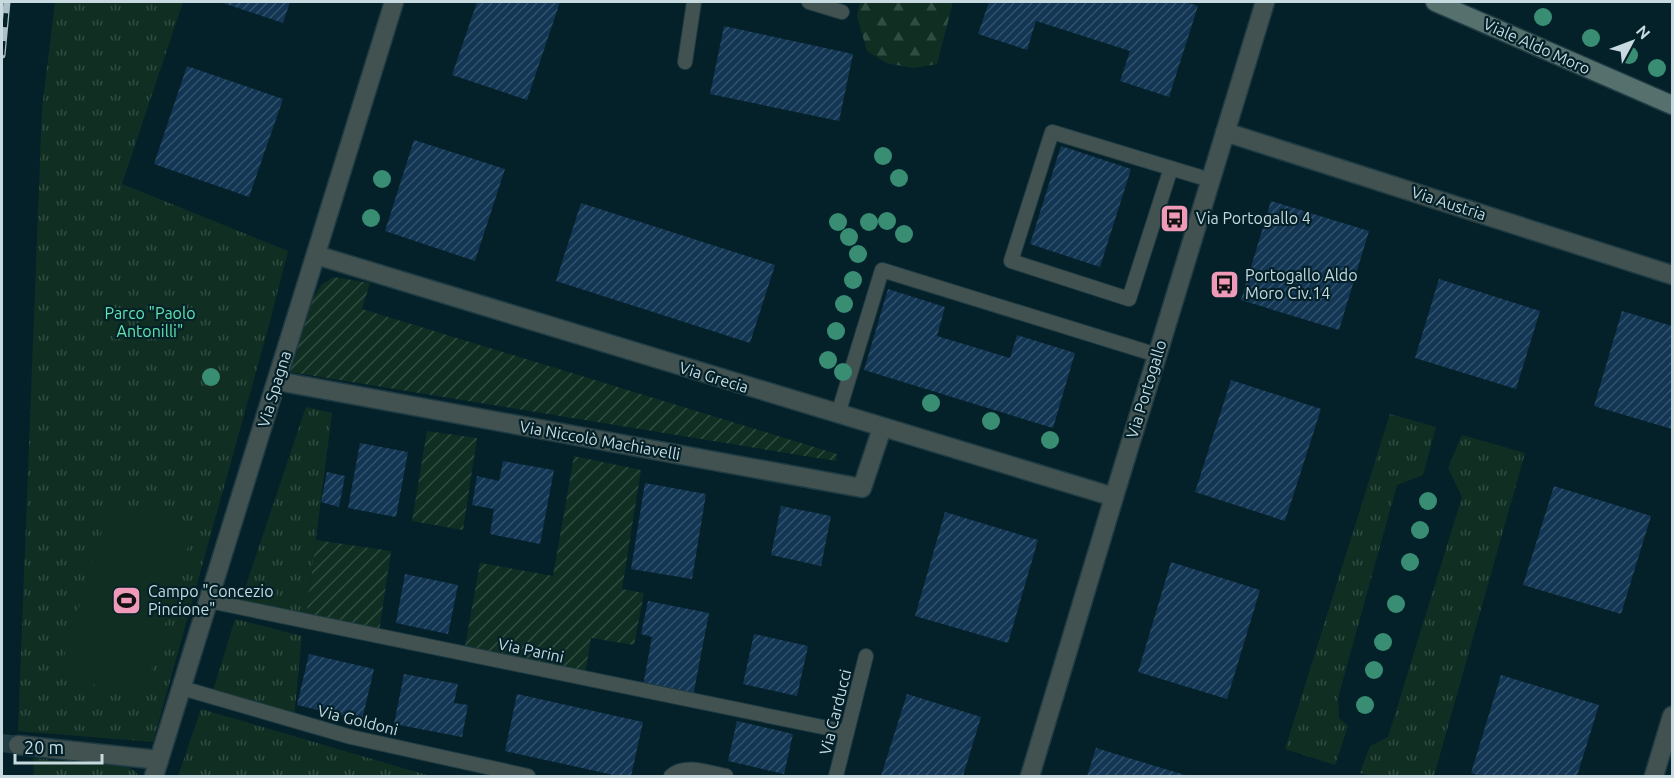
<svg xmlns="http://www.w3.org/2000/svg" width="1674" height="778" font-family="Ubuntu,sans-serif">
<defs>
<pattern id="grass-tufts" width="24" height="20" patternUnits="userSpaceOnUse" patternTransform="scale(1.5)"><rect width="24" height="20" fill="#102f22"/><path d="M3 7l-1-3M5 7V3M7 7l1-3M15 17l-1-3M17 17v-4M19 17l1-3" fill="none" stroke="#314d42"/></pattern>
<pattern id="forest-firs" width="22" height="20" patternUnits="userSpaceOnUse" patternTransform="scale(1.5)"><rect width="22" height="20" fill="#102f22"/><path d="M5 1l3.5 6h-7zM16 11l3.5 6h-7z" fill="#314d42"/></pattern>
<pattern id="garden-furrows" width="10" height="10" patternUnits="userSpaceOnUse" patternTransform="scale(1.5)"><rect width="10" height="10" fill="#102f22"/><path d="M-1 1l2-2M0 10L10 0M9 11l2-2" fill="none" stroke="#314d42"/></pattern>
<pattern id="building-hatch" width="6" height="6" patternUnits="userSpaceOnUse" patternTransform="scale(1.5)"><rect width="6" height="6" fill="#123653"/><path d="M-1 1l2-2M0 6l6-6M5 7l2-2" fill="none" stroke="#33526b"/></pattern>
</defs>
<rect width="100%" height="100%" fill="#042129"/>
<g fill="url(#grass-tufts)">
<path d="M55,2H183L122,184L288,251L269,325L153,742L18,731L42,109Z"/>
<path d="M306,407L332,413L306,617L240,603Z"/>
<path d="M1390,414L1436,427L1423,475L1397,485L1338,698L1339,718L1348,726L1335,765L1285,749Z"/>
<path d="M1462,435L1525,453L1434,776H1372L1360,773L1370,746L1388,737L1462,497L1448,468Z"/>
<path d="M235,619L302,636L294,718L212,694Z"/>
<path d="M201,709L430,776H178Z"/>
<path d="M33,758L116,766L130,768L136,772L138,776H34Z"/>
</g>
<path fill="url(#forest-firs)" d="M860,2H953L937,64L913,68L886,63L867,51L857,16Z"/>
<g fill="url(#garden-furrows)">
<path d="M334,277L370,283L362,309L837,454L836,461L290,372L313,298L322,284Z"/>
<path d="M427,431L477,438L463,530L412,521Z"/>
<path d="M574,456L641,470L622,589L644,593L634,645L591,638L585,675L464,652L480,563L553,576Z"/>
<path d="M316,540L391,551L379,632L306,617Z"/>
</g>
<path fill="#102f22" d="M111,501L194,526L143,699L59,674Z"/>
<g fill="url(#building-hatch)">
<path d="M220,2H290L283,23Z"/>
<path d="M477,2H560L527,100L452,75Z"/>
<path d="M989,2H1185L1198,6L1169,97L1120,81L1130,51L1036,21L1027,50L978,34Z"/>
<path d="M724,26L853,54L839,121L710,94Z"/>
<path d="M187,66L283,99L249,197L154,164Z"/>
<path d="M414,140L505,169L475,261L385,231Z"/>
<path d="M1061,146L1131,169L1100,267L1030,244Z"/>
<path d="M1271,201L1369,231L1339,330L1241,300Z"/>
<path d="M581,203L775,265L750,343L556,281Z"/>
<path d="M1439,279L1540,311L1516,389L1415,358Z"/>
<path d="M888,289L945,307L937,336L1010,358L1017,335L1075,353L1053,428L864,370Z"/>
<path d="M1622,311L1672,326V429L1594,406Z"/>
<path d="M1231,380L1321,409L1285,521L1195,492Z"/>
<path d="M360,443L408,452L396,517L348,508Z"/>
<path d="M503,461L554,470L540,544L490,534L494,509L472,505L477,476L499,481Z"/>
<path d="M327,472L345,476L339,507L321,502Z"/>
<path d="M645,483L706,494L692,579L631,569Z"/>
<path d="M1554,486L1651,516L1621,614L1523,585Z"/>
<path d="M781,506L831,516L821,566L771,555Z"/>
<path d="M945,512L1038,540L1008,643L915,616Z"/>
<path d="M1171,562L1260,590L1227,699L1138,672Z"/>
<path d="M405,574L458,585L448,634L396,623Z"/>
<path d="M648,601L709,613L693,696L643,686L652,637L641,634Z"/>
<path d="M754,634L808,646L797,696L743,684Z"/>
<path d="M309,654L374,669L362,720L297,705Z"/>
<path d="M404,674L458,684L454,703L468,705L462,737L394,724Z"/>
<path d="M1501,675L1599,705L1577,776H1481L1471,773Z"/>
<path d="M517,694L643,722L631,776H618L505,751Z"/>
<path d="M907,694L981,717L963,776H881Z"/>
<path d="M737,721L793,734L784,774L728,761Z"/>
<path d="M1096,748L1188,776H1087Z"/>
</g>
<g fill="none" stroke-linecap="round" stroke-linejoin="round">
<path stroke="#213d44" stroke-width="18" stroke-dasharray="18 9" stroke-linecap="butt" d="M2,743L18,745"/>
<defs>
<g id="lane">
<path d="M809,2L842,12"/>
<path d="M685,62L694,2"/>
<path d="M1171,168L1129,299L1011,261L1052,132L1210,180"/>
<path d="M838,414L882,270L1157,355"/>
<path d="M209,601L847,732"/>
<path d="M182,688L351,737L528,776"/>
<path d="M671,776C686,763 709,773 726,776"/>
<path d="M836,776L866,656"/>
</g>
<g id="street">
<path d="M1225,132L1672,275"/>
<path d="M316,255L1114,497"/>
<path d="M277,381L862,488L882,428"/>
<path d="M18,745L159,760"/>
<path d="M154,776L394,2"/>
<path d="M1030,776L1114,497L1265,2"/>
<path d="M1654,776L1672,716"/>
</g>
<path id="secondary" d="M1435,2L1672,105"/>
</defs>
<use href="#lane" stroke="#1f3b43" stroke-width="16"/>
<use href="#street" stroke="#1f3b43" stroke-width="21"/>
<use href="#secondary" stroke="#1f3b43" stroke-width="21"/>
<use href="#lane" stroke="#425251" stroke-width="14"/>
<use href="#street" stroke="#425251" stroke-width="18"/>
<use href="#secondary" stroke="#56706e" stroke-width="18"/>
<defs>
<path id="rail" d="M2,55L7,2"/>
</defs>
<use href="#rail" stroke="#aac0c6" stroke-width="7"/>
<use href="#rail" stroke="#042129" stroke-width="4.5" stroke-dasharray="14" stroke-linecap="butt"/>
</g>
<g fill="#388d72">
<circle cx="1543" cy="17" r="9"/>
<circle cx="1591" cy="38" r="9"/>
<circle cx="1629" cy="55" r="9"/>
<circle cx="1657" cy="68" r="9"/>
<circle cx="883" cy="156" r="9"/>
<circle cx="899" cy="178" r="9"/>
<circle cx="382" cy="179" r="9"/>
<circle cx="371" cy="218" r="9"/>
<circle cx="887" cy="221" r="9"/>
<circle cx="838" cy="222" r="9"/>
<circle cx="869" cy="222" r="9"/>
<circle cx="904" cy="234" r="9"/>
<circle cx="849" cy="237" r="9"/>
<circle cx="858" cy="254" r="9"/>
<circle cx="853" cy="280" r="9"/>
<circle cx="844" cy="304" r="9"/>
<circle cx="836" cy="331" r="9"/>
<circle cx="828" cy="360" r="9"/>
<circle cx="843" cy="372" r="9"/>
<circle cx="211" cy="377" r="9"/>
<circle cx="931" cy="403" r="9"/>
<circle cx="991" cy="421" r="9"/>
<circle cx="1050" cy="440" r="9"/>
<circle cx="1428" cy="501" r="9"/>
<circle cx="1420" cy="530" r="9"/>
<circle cx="1410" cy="562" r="9"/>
<circle cx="1396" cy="604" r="9"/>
<circle cx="1383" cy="642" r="9"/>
<circle cx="1374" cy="670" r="9"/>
<circle cx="1365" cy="705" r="9"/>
</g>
<defs>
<symbol id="bus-square" viewBox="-11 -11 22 22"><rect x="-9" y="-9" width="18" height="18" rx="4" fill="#ef9ab8" stroke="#042129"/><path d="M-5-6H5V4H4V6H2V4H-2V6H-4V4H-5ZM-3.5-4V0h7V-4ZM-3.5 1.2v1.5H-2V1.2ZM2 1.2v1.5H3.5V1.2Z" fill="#111"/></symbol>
<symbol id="stadium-square" viewBox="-11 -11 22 22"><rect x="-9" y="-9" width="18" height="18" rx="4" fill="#ef9ab8" stroke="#042129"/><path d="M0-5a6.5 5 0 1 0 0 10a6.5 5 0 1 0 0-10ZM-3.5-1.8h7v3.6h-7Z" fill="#111"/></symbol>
</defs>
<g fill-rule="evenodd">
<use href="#bus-square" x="1158" y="202" width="33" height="33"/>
<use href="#bus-square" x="1208" y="268" width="33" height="33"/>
<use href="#stadium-square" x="110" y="584" width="33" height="33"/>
</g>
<g text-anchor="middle" stroke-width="4.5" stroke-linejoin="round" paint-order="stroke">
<g font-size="16" fill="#c6dae0" stroke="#042129">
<text transform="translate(1537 46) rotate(24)" y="6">Viale Aldo Moro</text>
<text transform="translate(1449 203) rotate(18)" y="6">Via Austria</text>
<text transform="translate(714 377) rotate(17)" y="6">Via Grecia</text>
<text transform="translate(274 389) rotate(-73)" y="6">Via Spagna</text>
<text transform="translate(1146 389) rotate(-73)" y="6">Via Portogallo</text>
<text transform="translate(600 440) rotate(10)" y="6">Via Niccolò Machiavelli</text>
<text transform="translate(531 650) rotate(12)" y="6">Via Parini</text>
<text transform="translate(835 712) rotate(-76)" y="6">Via Carducci</text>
<text transform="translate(358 720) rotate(14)" y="6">Via Goldoni</text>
</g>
<g font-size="16" fill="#c6dae0" stroke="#042129" text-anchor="start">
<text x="1196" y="224">Via Portogallo 4</text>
<text x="1245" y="281">Portogallo Aldo<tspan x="1245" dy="18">Moro Civ.14</tspan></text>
<text x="148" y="597">Campo "Concezio<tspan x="148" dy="18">Pincione"</tspan></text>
</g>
<g font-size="16" fill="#63e5ae" stroke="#042129">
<text x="150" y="319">Parco "Paolo<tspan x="150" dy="18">Antonilli"</tspan></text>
</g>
</g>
<rect width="1674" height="778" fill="none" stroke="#c6dae0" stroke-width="6"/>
<g transform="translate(1632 42) rotate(49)" stroke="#042129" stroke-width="4.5" paint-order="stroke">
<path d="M0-4.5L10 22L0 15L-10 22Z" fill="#c6dae0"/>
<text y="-9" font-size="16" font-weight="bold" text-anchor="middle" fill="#c6dae0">N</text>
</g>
<path d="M15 754v9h87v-9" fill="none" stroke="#c6dae0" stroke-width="3"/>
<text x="24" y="754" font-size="18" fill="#c6dae0" stroke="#042129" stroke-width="4.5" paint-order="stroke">20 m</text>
</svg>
